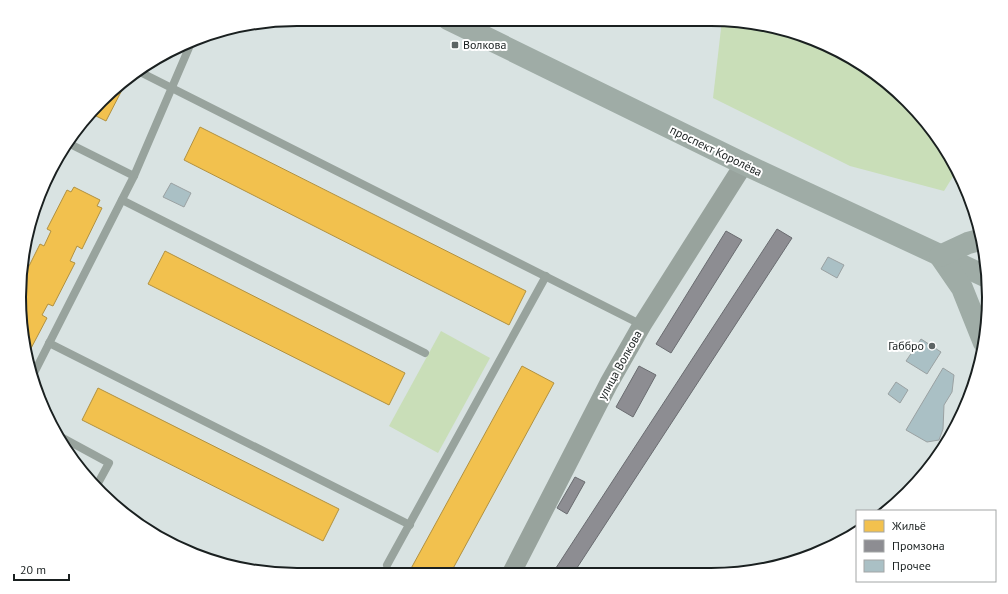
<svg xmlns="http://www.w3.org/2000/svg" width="1008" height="594" font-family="'PT Sans',sans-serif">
<rect width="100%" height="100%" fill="#d9e3e2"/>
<g fill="#c9deb8">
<path d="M722,20H729L801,34L866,66L908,101L942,143L957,170L944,191L850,166L713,98Z"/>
<path d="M441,331L490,358L438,453L389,426Z"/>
</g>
<g fill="#f2c14e" stroke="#b19140">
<path d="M119,86L123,88L106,121L92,114Z"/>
<path d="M200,127L526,291L509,325L184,160Z"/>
<path d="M74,187L100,200L97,206L102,208L82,249L77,246L70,261L75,263L53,306L48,304L42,315L47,318L28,354L19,297L21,291L20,290L22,280L40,244L44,246L51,231L47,229L67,190L71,192Z"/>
<path d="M165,251L405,373L389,405L148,284Z"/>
<path d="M522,366L554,383L450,574H408Z"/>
<path d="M98,388L339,509L323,541L82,420Z"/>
<path d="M72,458L85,465L82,471L76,466Z"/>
</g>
<g fill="#8d8d92" stroke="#6a6c70">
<path d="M777,229L792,238L573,574H552Z"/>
<path d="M726,231L742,240L671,353L656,344Z"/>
<path d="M639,366L656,375L633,417L616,407Z"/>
<path d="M575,477L585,482L567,514L557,508Z"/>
</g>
<g fill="#aac0c5" stroke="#9aa1a2">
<path d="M345,19H360L357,25Z"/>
<path d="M171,183L191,193L184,207L163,197Z"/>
<path d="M828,257L844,265L837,278L821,269Z"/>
<path d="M921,339L941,352L927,374L906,361Z"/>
<path d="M943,368L954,375L952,392L944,405L943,429L939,440L927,442L906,430Z"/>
<path d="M896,382L908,390L900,403L888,394Z"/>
</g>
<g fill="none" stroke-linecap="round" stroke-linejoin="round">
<g stroke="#98a39d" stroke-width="8">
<path d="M138,71L642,325"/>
<path d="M66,142L134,176"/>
<path d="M122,200L425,353"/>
<path d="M49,343L410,525"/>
<path d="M32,377L134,176L191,43"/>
<path d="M61,437L109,463L97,485"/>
<path d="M387,565L546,276"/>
</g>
<path stroke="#98a39d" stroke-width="19" d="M511,574L609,383L642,325L744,164"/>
<g stroke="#9faca6" stroke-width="22">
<path d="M448,19L744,164L987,277"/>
<path d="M940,256L962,288L984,343"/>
<path d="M940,256L968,243L983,239"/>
</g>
</g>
<g fill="#5d6464" stroke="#fff" stroke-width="1.5">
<rect x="451" y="41" width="8" height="8" rx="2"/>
<circle cx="932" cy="346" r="4"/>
</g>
<g text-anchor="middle" stroke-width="4" stroke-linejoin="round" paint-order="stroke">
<g font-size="12" fill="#1a2020" stroke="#fff" text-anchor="start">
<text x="463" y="49">Волкова</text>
<text x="924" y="350" text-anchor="end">Габбро</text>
</g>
<g font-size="12" fill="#1a2020" stroke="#fff">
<text transform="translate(716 151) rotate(26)" y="4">проспект Королёва</text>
<text transform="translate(620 365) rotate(-61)" y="4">улица Волкова</text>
</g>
</g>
<path d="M0 0H1008V594H0ZM297 26H711A271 271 0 0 1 982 297V297A271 271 0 0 1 711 568H297A271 271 0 0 1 26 297V297A271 271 0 0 1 297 26Z" fill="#fff" fill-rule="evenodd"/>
<path fill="none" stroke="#1a2020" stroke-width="2" d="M297 26H711A271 271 0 0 1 982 297V297A271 271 0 0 1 711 568H297A271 271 0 0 1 26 297V297A271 271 0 0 1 297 26Z"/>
<rect x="856" y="510" width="140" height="72" fill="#ffffff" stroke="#a3a6a6"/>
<rect x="864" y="520" width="20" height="12" fill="#f2c14e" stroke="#a3a6a6"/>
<text x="892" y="530" font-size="12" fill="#1a2020">Жильё</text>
<rect x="864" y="540" width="20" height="12" fill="#8d8d92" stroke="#a3a6a6"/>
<text x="892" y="550" font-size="12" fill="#1a2020">Промзона</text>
<rect x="864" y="560" width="20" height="12" fill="#aac0c5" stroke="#a3a6a6"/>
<text x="892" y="570" font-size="12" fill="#1a2020">Прочее</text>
<path d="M14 574v6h55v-6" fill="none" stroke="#1a2020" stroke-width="2"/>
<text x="20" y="574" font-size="12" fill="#1a2020" stroke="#ffffff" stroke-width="3" paint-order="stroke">20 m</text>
</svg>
